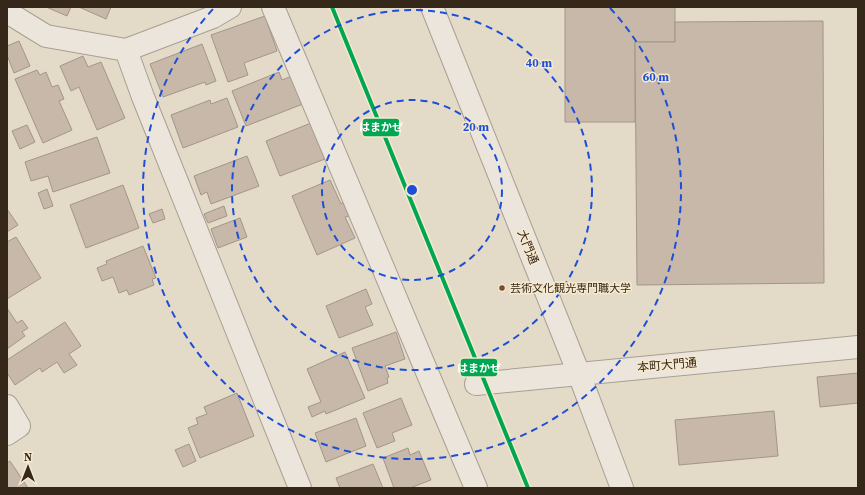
<svg xmlns="http://www.w3.org/2000/svg" width="865" height="495" font-family="'Source Serif 4','Noto Sans JP',serif">
<rect width="100%" height="100%" fill="#e4dac8"/>
<g fill="#c7b8a9" stroke="#a39688">
<path d="M46,7H71L67,16Z"/>
<path d="M79,7H111L106,19Z"/>
<path d="M565,7H675V42H635V122H565Z"/>
<path d="M265,16L277,51L244,63L248,75L228,82L211,35Z"/>
<path d="M823,21L824,283L637,285L635,42H675V22Z"/>
<path d="M19,41L30,66L14,73L7,55V46Z"/>
<path d="M202,44L216,81L206,85L205,82L163,97L150,64Z"/>
<path d="M83,56L88,67L101,62L125,118L97,130L79,87L71,91L60,66Z"/>
<path d="M37,70L40,75L46,72L52,87L58,85L64,99L59,101L72,130L43,143L15,79Z"/>
<path d="M279,72L282,80L292,76L303,104L246,126L232,91Z"/>
<path d="M227,98L238,127L183,148L171,115L210,100L211,104Z"/>
<path d="M311,123L325,159L280,176L266,141Z"/>
<path d="M27,125L35,142L20,149L12,131Z"/>
<path d="M97,137L110,173L53,192L48,176L31,181L25,162Z"/>
<path d="M247,156L259,186L211,204L207,192L201,195L194,176Z"/>
<path d="M330,180L341,204L343,202L349,216L345,217L355,238L317,255L292,196Z"/>
<path d="M123,185L139,228L86,248L70,205Z"/>
<path d="M47,189L53,206L44,209L38,193Z"/>
<path d="M224,206L227,216L208,223L204,214Z"/>
<path d="M7,209L18,225L7,232Z"/>
<path d="M162,209L165,219L153,223L149,214Z"/>
<path d="M240,218L247,237L218,248L211,229Z"/>
<path d="M16,237L41,278L7,299V242Z"/>
<path d="M143,246L156,278L152,279L154,285L129,295L127,290L119,293L113,277L102,281L97,268L107,264L106,261Z"/>
<path d="M366,289L372,304L365,307L373,325L339,338L326,306Z"/>
<path d="M7,308L17,323L22,320L28,328L22,332L25,336L7,349Z"/>
<path d="M65,322L81,346L69,354L77,365L64,373L57,362L42,372L40,368L15,385L7,373V360Z"/>
<path d="M396,332L405,359L385,366L389,377L387,378L388,383L368,391L352,348Z"/>
<path d="M345,352L365,398L326,414L325,411L312,417L308,407L321,402L307,369Z"/>
<path d="M858,373V403L820,407L817,377Z"/>
<path d="M237,393L254,436L200,458L188,428L198,424L196,418L207,414L204,407Z"/>
<path d="M401,398L412,425L392,433L395,441L377,448L363,413Z"/>
<path d="M774,411L778,456L679,465L675,420Z"/>
<path d="M356,418L366,446L326,462L315,433Z"/>
<path d="M189,444L196,461L183,467L175,450Z"/>
<path d="M408,448L410,455L419,451L431,480L410,488H394L383,458Z"/>
<path d="M10,461L28,488H7V463Z"/>
<path d="M373,464L383,488H340L336,478Z"/>
</g>
<g fill="none" stroke-linecap="round" stroke-linejoin="round">
<defs>
<g id="minor">
<path d="M230,7L213,17L126,50L143,97L300,488"/>
<path d="M273,7L476,488"/>
<path d="M7,12L46,36L126,50"/>
<path d="M7,406L19,426L7,434"/>
</g>
<g id="tertiary">
<path d="M432,7L579,374L622,488"/>
<path d="M476,384L858,347"/>
</g>
</defs>
<use href="#minor" stroke="#a89f92" stroke-width="24"/>
<use href="#tertiary" stroke="#a89f92" stroke-width="24"/>
<use href="#minor" stroke="#ebe5db" stroke-width="22"/>
<use href="#tertiary" stroke="#ebe5db" stroke-width="22"/>
<defs>
<path id="rail-1" d="M332,7L528,488"/>
</defs>
<use href="#rail-1" stroke="#f6e9cd" stroke-width="7"/>
<use href="#rail-1" stroke="#00a651" stroke-width="4"/>
</g>
<g fill="none" stroke="#1d4ed8" stroke-width="2" stroke-dasharray="7 5">
<circle cx="412" cy="190" r="90"/>
<circle cx="412" cy="190" r="180"/>
<path d="M610 8A269 269 0 1 1 214 8"/>
</g>
<circle fill="#7a4b2a" stroke="#f6e9cd" stroke-width="1.5" cx="502" cy="288" r="3.5"/>
<g text-anchor="middle" stroke-width="3" stroke-linejoin="round" paint-order="stroke">
<g font-size="11" fill="#36271b" stroke="#f6e9cd" text-anchor="start">
<text x="510" y="292">芸術文化観光専門職大学</text>
</g>
<g font-size="12" fill="#36271b" stroke="#f6e9cd">
<text transform="translate(528 247) rotate(68)" y="4">大門通</text>
<text transform="translate(667 365) rotate(-5)" y="4">本町大門通</text>
</g>
</g>
<circle cx="412" cy="190" r="6" fill="#1d4ed8" stroke="#f6e9cd" stroke-width="2"/>
<g font-size="12" text-anchor="middle" font-weight="bold" fill="#1d4ed8" stroke="#f6e9cd" stroke-width="3" stroke-linejoin="round" paint-order="stroke">
<text x="539" y="67">40 m</text>
<text x="656" y="81">60 m</text>
<text x="476" y="131">20 m</text>
</g>
<g stroke="#f6e9cd" stroke-width="1.5">
<rect x="362" y="118" width="38" height="19" rx="4" fill="#00a651"/>
<rect x="460" y="358" width="38" height="19" rx="4" fill="#00a651"/>
</g>
<g font-size="11" text-anchor="middle" font-weight="bold" fill="#fff">
<text x="381" y="131">はまかぜ</text>
<text x="479" y="372">はまかぜ</text>
</g>
<rect width="865" height="495" fill="none" stroke="#36271b" stroke-width="16"/>
<g transform="translate(28 467)" stroke="#f6e9cd" stroke-width="3" paint-order="stroke">
<path d="M0-3L7 15L0 10L-7 15Z" fill="#36271b"/>
<text y="-6" font-size="11" font-weight="bold" text-anchor="middle" fill="#36271b">N</text>
</g>
</svg>
